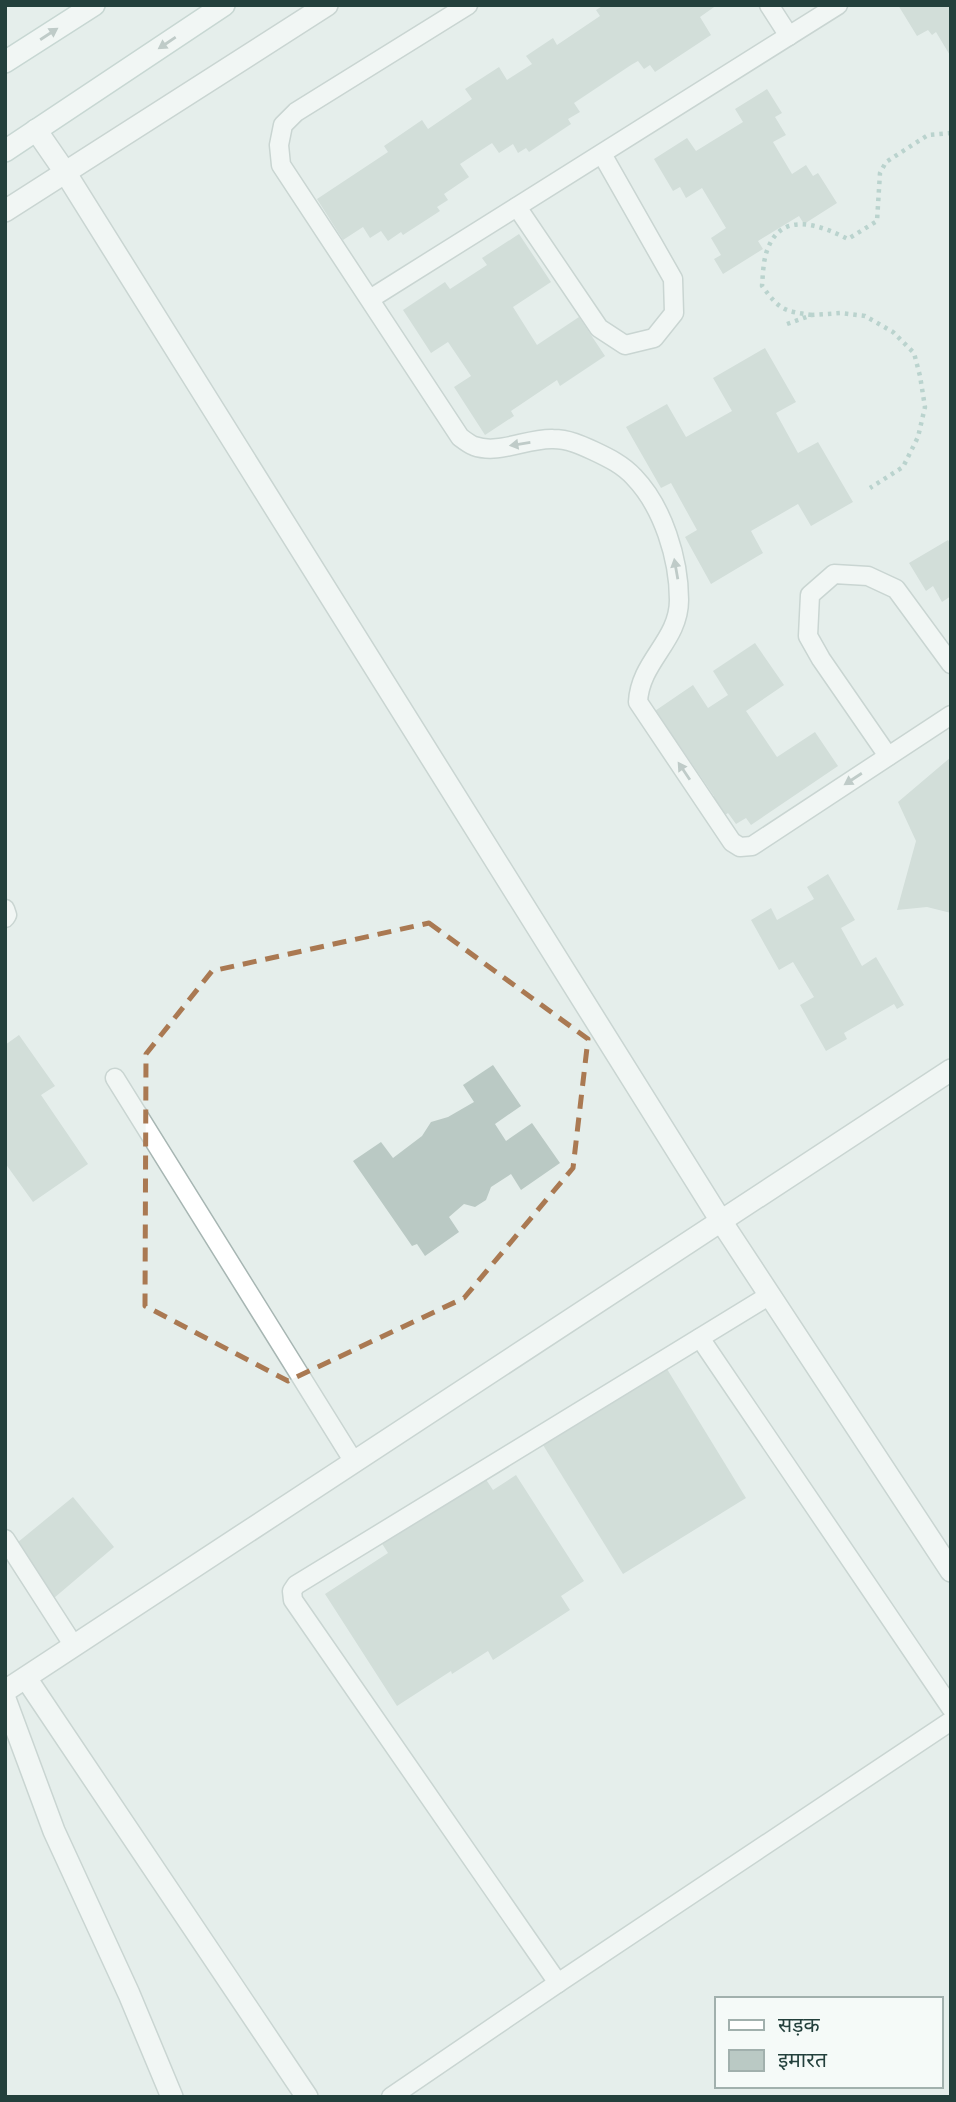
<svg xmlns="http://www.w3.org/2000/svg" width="956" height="2102" font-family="'Titillium Web','Noto Sans Devanagari',sans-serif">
<rect width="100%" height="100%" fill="#e5eeeb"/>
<g fill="#bac9c4">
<path d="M604,5H717L700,17L711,35L655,72L650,65L644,69L638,61L631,65L574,103L580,112L568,119L571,124L529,152L526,148L518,153L513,144L499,153L492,143L460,164L469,177L444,194L448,200L437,207L440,211L403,235L401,232L388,241L381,231L370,238L363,227L343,240L317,199L388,152L384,146L422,120L428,129L472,99L465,89L499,67L507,80L532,64L526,56L553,38L557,45L600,16L596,10Z"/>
<path d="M898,5H951V57L936,32L932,35L928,30L917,36Z"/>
<path d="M767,89L782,113L775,117L786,135L773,142L792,174L806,165L813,176L818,173L837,203L804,224L799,216L758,241L763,249L723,274L714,259L721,255L711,238L726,228L702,188L686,198L680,187L673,191L654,159L687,138L696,151L743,122L735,109Z"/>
<path d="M519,234L551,282L513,307L537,345L579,317L605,356L560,386L557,380L511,411L514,416L485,435L454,387L471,376L448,342L431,353L403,310L445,282L450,289L487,265L482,258Z"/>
<path d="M765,348L796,402L776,413L798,453L818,442L853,502L811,526L798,504L751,531L763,553L711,584L685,537L697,530L671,483L661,488L626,427L667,404L686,437L732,411L713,378Z"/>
<path d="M948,540L951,545V596L942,602L933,586L926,591L909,563Z"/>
<path d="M755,643L784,685L746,711L777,757L815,732L838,766L751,825L746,818L736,824L728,813L719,819L707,801L714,796L677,742L671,747L649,715L693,685L708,708L728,695L713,671Z"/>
<path d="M951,757V913L927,907L897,910L916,841L898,802Z"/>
<path d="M828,874L855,920L841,928L862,966L876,957L904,1005L897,1009L894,1004L844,1033L847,1039L826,1051L800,1005L814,997L793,962L779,970L751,920L771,908L777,920L814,899L807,887Z"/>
<path d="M19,1035L55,1086L41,1095L88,1164L33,1202L5,1163V1045Z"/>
<path d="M493,1065L521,1106L495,1124L506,1141L532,1123L560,1163L521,1190L511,1174L491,1187L486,1200L475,1207L464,1204L449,1217L459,1232L425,1256L417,1244L412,1246L353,1161L381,1142L393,1158L422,1136L431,1122L448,1117L474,1102L463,1085Z"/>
<path d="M667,1369L746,1498L623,1574L543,1445Z"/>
<path d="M483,1475L493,1490L516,1475L584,1581L561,1596L570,1610L493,1660L488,1651L452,1674L451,1671L397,1706L325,1594L388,1553L381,1542Z"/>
<path d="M73,1497L114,1547L54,1598L12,1547Z"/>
</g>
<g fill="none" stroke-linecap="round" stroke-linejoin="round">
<defs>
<g id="lane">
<path d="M468,5L296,112L283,125L279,145L281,165L460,437C464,440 469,444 474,446C499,455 527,438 553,439C568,439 581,445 594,451C609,458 623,465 634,477C663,507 679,559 679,600C679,641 640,661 638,702L732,842L740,847L752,846L951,715"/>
<path d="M769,5L789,36"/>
<path d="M517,207L599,328L625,345L654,338L674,313L673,279L602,154"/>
<path d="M370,299L838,5"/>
<path d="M888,756L821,659L808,636L810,595L834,574L868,576L896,589L951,664"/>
<path d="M5,909L7,915L5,918"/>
<path d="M115,1078L354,1462"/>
<path d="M700,1338L951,1708"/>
<path d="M5,1539L74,1646"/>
<path d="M558,1983L293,1600L292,1591L296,1585L770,1295"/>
<path d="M391,2097L558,1983L951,1721"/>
</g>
<g id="street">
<path d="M36,130L65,172L721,1221L951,1571"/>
<path d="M5,211L327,5"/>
<path d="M26,1678L307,2097"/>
<path d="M5,1691L951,1070"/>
<path d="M5,1699L54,1831L129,1994L172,2097"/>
</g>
<g id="secondary">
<path d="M5,62L94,5"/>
<path d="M5,151L224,5"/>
</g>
</defs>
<use href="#lane" stroke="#a7b6b3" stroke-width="21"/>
<use href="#street" stroke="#a7b6b3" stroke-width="24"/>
<use href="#secondary" stroke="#a3bab5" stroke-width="24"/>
<g stroke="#85b1aa" stroke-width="4.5" stroke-dasharray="3.5 5" stroke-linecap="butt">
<path d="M812,315C783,311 780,310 762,286C763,274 763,260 768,248C783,210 822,226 848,239L877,221L880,173L886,162L928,135L951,133"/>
<path d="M787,324L812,315L841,313L865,316L893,332L914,353L920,376L925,407L918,437L903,467L870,488"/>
</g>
<use href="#lane" stroke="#fff" stroke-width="18"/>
<use href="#street" stroke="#fff" stroke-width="21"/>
<use href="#secondary" stroke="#fff" stroke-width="21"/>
</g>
<defs><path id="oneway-solid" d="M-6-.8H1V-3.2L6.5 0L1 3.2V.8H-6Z" transform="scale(1.75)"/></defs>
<g fill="#91a09e">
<use href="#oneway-solid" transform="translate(49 34) rotate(-33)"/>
<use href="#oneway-solid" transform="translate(167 43) rotate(146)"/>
<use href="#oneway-solid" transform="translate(520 444) rotate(171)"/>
<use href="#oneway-solid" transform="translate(676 569) rotate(-100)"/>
<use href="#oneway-solid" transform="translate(684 771) rotate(-124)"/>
<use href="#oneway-solid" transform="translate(853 779) rotate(147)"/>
</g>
<path d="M0 0H956V2102H0ZM429,923L588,1039L573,1168L464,1298L288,1381L145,1306L146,1054L212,971Z" fill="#e5eeeb" fill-opacity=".55" fill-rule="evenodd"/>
<path fill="none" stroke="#aa7952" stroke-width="5" stroke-dasharray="14 9" stroke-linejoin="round" d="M429,923L588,1039L573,1168L464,1298L288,1381L145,1306L146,1054L212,971Z"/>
<rect width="956" height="2102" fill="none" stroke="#23403c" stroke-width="14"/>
<rect x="715" y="1997" width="228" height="91" fill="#f5faf8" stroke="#a1b0ad" stroke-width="2"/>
<rect x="729" y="2020" width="35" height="10" fill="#ffffff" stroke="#a1b0ad" stroke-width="2"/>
<text x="778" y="2032" font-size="21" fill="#23403c">सड़क</text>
<rect x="729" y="2050" width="35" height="21" fill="#bac9c4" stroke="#a1b0ad" stroke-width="2"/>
<text x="778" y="2067" font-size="21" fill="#23403c">इमारत</text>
</svg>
